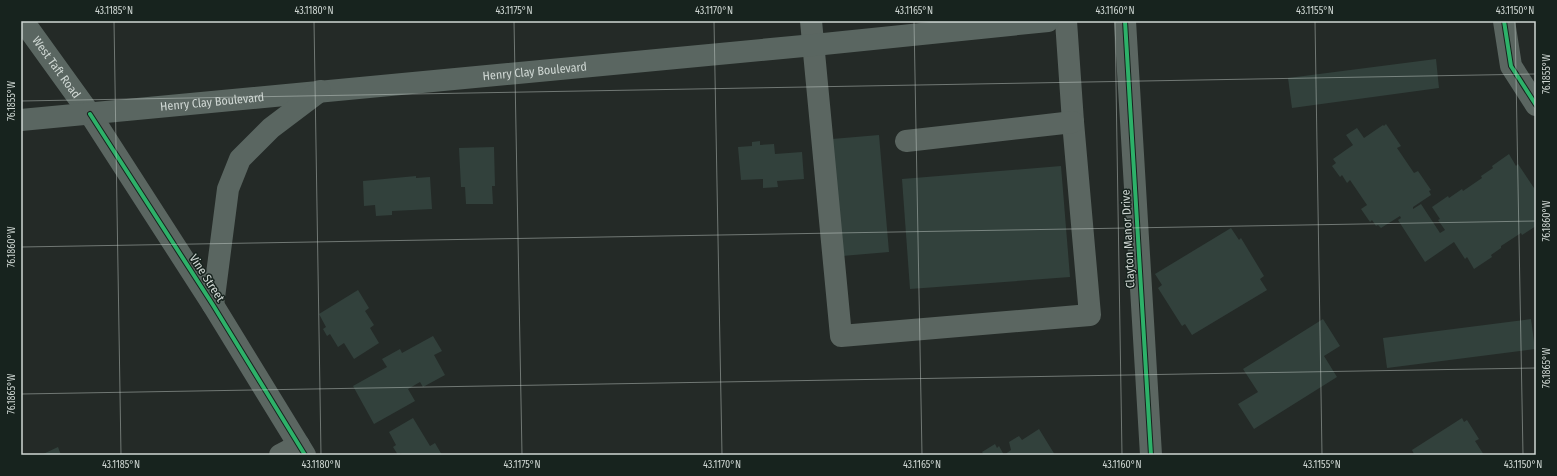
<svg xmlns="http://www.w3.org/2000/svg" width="1557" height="476" font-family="'Fira Sans Condensed',sans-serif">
<rect width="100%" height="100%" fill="#242a27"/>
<g fill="#32413c">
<path d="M1436,59L1439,88L1292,108L1288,78Z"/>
<path d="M1386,124L1401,146L1397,148L1414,173L1418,171L1431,190L1429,191L1431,195L1413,207V209L1421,204L1440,233L1445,230L1438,220L1440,219L1432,207L1448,196L1449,198L1462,189L1463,191L1482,178L1481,176L1493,168L1492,166L1509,154L1516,166L1518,164L1536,191V226L1522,235L1521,233L1501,246V248L1491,255L1492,257L1474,269L1467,257L1465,259L1454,242L1425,262L1398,220L1401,218L1400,216L1381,228L1378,225L1376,226L1372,220L1370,222L1361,209L1367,205L1350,180L1347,183L1342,175L1340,177L1332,166L1336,163L1333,159L1353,145L1346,135L1357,128L1364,138L1383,125L1384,126Z"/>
<path d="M879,135L889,252L842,256L832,139Z"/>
<path d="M760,141V145L774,144L775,154L802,152L804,179L777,181L778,187L763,188V179L741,180L738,147L752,146V142Z"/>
<path d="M494,147L495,186H492L493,204H466L465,187H461L459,148Z"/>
<path d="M1061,166L1070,277L910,289L902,179Z"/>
<path d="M416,176V178L430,177L432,209L392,211V215L376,216L375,205L364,206L363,181Z"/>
<path d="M1231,228L1239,240L1241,238L1264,276L1260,279L1267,290L1192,335L1185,324L1182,326L1158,288L1162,285L1155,274Z"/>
<path d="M358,290L369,308L365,311L374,325L370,328L379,343L354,359L344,343L338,347L330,334L327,336L323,329L326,327L319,314Z"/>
<path d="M1323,319L1340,346L1324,356L1337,377L1254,429L1238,404L1258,392L1243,369Z"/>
<path d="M1531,319L1535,349L1387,368L1383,338Z"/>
<path d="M433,336L442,351L434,355L445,375L423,387L420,382L408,389L415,401L374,424L353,386L387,367L382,359L400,349L402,353Z"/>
<path d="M413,418L430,446L435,443L442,455H402L401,453L398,455L393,447L396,445L389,432Z"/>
<path d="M1462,418L1464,422L1467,420L1479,439L1475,441L1484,455H1413L1414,454L1412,450Z"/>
<path d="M1039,429L1055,455H984L982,452L995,444L997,448L999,446L1004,455L1011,450L1009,442L1019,436L1022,440Z"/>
<path d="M58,447L61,455H41Z"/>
</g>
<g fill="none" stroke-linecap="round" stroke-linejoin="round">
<g stroke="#5b6661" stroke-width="22">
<path d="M811,21L841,336L1090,315L1073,122L1066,21"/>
<path d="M1125,21L1151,455"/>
<path d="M1504,21L1511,66L1536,105"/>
<path d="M90,114L213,305L305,455"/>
<path d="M906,141L1073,122"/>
<path d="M280,455L299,445"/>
</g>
<g stroke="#5a6661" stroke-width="22">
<path id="s1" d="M23,21L90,114"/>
<path id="s2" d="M21,120L814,45L1048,21"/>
<path d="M213,305L228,189L240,159L271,128L320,91"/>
</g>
<defs>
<g id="cycleway">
<path d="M1125,21L1151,455"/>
<path d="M1504,21L1511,66L1536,105"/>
<path d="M90,114L213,305L305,455"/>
</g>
</defs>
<use href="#cycleway" stroke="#17231e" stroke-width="6"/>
<use href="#cycleway" stroke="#2db169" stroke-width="4"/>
</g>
<path fill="none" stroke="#cfd7d3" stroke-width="1" stroke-opacity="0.45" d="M114,21L121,455M314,21L321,455M514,21L522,455M714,21L722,455M914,21L922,455M1115,21L1122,455M1315,21L1322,455M1515,21L1523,455M21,101L1536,74M21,247L1536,221M21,394L1536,368"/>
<g text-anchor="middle" stroke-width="3" stroke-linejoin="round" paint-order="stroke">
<g font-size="12" fill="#cfd7d3" stroke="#17231e">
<text dy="4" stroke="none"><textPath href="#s1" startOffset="57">West Taft Road</textPath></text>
<text dy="4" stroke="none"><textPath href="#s2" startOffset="516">Henry Clay Boulevard</textPath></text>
<text dy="4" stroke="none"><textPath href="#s2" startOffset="192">Henry Clay Boulevard</textPath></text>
<text transform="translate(1128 239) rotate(-93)" y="4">Clayton Manor Drive</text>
<text transform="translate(207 278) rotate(57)" y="4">Vine Street</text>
</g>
</g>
<rect width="1557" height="476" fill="none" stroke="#17231e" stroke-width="44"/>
<rect x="22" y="22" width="1513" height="432" fill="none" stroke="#cfd7d3" stroke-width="1.5"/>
<g font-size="10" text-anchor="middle" fill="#cfd7d3">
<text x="114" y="14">43.1185°N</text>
<text x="314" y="14">43.1180°N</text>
<text x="514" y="14">43.1175°N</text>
<text x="714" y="14">43.1170°N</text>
<text x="914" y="14">43.1165°N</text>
<text x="1115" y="14">43.1160°N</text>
<text x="1315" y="14">43.1155°N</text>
<text x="1515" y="14">43.1150°N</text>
<text transform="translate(1546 74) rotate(-90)" y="4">76.1855°W</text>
<text transform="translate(11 101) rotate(-90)" y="4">76.1855°W</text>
<text transform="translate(1546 221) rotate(-90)" y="4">76.1860°W</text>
<text transform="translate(11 247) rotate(-90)" y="4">76.1860°W</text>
<text transform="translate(1546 368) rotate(-90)" y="4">76.1865°W</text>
<text transform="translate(11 394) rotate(-90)" y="4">76.1865°W</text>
<text x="121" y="468">43.1185°N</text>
<text x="321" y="468">43.1180°N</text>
<text x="522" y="468">43.1175°N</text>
<text x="722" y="468">43.1170°N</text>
<text x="922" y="468">43.1165°N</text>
<text x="1122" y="468">43.1160°N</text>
<text x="1322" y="468">43.1155°N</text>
<text x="1523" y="468">43.1150°N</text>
</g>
</svg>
